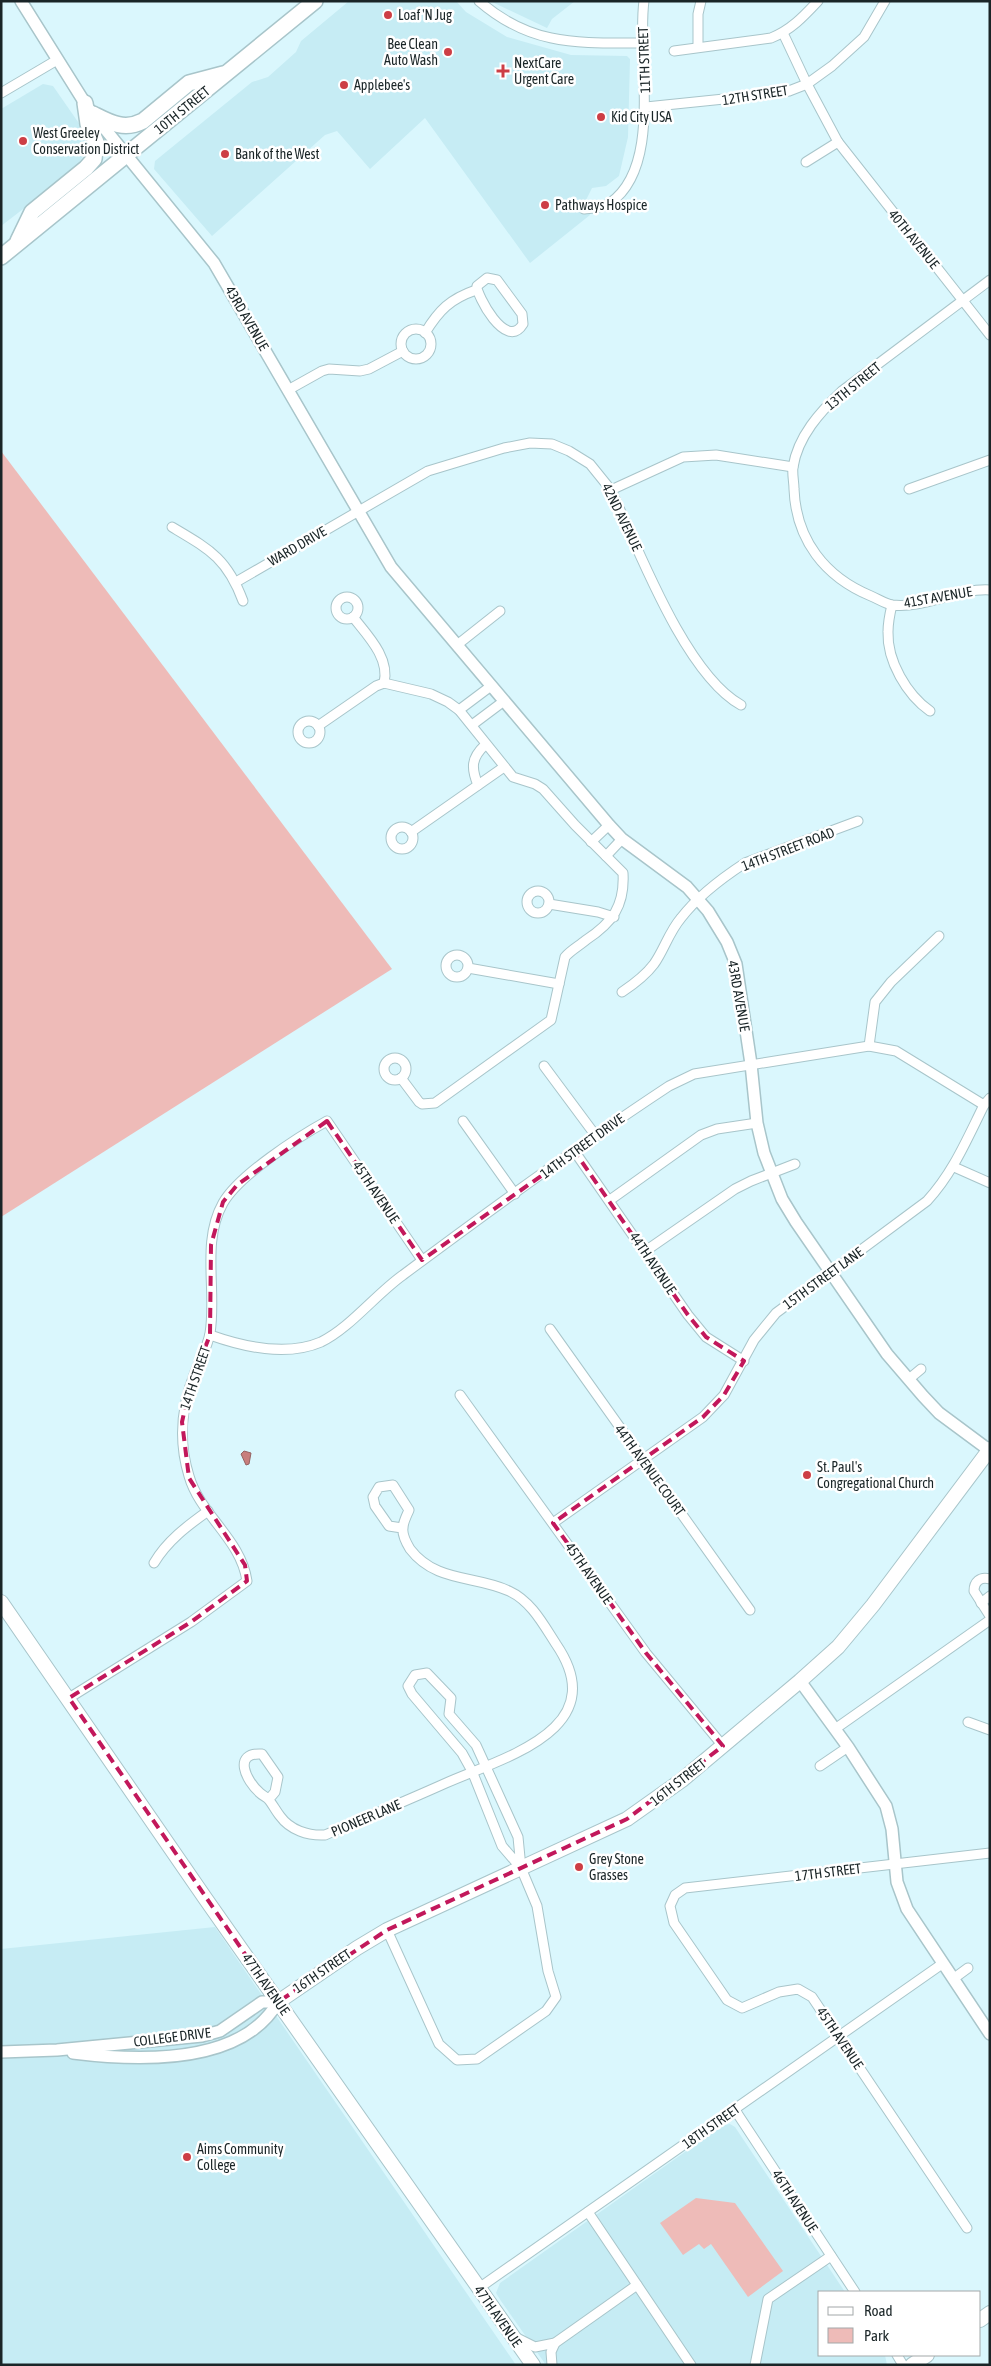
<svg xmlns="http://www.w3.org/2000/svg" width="991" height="2366" font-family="'Asap Condensed',sans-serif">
<rect width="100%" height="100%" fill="#daf7fd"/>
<g fill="#c6ecf4">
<path d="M349,1H456L466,12L507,37L571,55L627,56L630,59L628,137L619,176L606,186L592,188L586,200L590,215L530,263L425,118L370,169L337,131L325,135L212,236L154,169L155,161L252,82L268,77L296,52L301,41Z"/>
<path d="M490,1H575L552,19L547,28Z"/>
<path d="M43,84L53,86L85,132L87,150L75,169L1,226V109Z"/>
<path d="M215,1927L516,2365H1V1949Z"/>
<path d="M730,2124L735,2127L845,2292H820V2355H885L887,2365H546L501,2301L496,2293L500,2283L706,2137L725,2125Z"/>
</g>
<g fill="#eebbb8">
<path d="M1,451L392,969L1,1217Z"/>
<path d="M696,2198L735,2203L783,2271L748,2297L711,2244L704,2249L699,2244L683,2255L660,2223Z"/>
</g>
<path fill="#c87e7c" stroke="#946362" d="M244,1451L251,1453L249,1464L246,1465L241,1454Z"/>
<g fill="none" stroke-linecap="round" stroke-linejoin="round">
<defs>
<g id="minor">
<path d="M479,1C531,46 577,43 641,43"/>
<path d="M783,33L807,84L838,142L990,335"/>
<path d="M698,47V14L701,1"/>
<path d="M674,51L771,38C791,30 803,17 818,1"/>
<path d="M1,93L57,60"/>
<path d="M646,107L763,95L789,91L807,84L832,66L864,37L885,1"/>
<path d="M806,162L838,142"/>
<path d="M584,209C591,208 603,208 610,203C664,165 636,57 644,1"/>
<path d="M487,278L497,280L522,314L523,324C506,352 476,294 477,286Z"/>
<path d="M990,280L842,391C820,412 798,436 793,467C792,474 794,482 794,489C796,540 825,577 871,596C878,599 886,604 892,605C925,609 957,588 990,590"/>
<circle cx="416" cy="344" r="15"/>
<path d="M425,333C439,310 450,299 476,290"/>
<path d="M288,390L322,371L329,369L360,371L369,369L403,351"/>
<path d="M909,489L990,460"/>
<path d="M611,490L683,457L716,455L793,467"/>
<path d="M172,527C209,549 227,558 243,601"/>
<path d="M236,582L428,471L504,448L530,443L552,444L569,451L590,464L611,490C638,548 685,674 741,705"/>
<circle cx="347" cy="608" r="11"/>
<path d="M892,605C890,613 888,623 888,632C887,661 907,695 930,711"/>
<path d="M353,617C368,636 390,658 384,683"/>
<path d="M457,645L500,611"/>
<path d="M459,710L491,686"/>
<circle cx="309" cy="732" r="11"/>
<path d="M472,725L504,701"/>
<path d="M318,726L376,686L384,683L431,694L448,702L459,710L513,777L535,784L543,789L575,825L623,873C625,906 612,923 586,940C579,946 571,950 565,957L551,1020L435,1103L422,1104L419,1102L401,1078"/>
<path d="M478,785C471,768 471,758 485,745"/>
<circle cx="402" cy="838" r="11"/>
<path d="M411,832L504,767"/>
<path d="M591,842L609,825"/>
<path d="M606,856L622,839"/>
<circle cx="538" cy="902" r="11"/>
<path d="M549,904L598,912L614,917"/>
<circle cx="457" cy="966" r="11"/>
<path d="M468,968L559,984"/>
<path d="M622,992C634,984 645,976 654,964C664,950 669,932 681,918C698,896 722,878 745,863L858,821"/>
<path d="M869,1046L875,1002L891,982L939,936"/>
<circle cx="395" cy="1069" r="11"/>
<path d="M544,1066L596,1136"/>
<path d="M463,1121L515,1194"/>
<path d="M575,1152L688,1315L706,1337L744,1361"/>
<path d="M954,1167L990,1183"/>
<path d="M610,1200L701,1135L717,1129L757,1123"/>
<path d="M644,1252L735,1189L751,1181L795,1164"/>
<path d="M550,1329L750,1610"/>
<path d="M210,1335C244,1347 286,1357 321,1342C350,1328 376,1294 403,1275C490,1210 578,1146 669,1086L694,1074L869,1046L896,1051L984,1105"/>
<path d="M909,1379L921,1369"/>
<path d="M460,1395L646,1653L723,1746"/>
<path d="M553,1523L703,1417L724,1395L754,1340L776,1313L927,1201C953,1173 967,1139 984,1105L990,1098"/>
<path d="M154,1563C167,1541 187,1526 208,1511"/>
<path d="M990,1579C980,1576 974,1582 974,1591L990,1616"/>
<path d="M981,1603L990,1596"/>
<path d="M69,1698L191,1622L247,1581C241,1539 200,1515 189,1476C178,1440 181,1407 195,1372C200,1360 208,1346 210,1333C217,1291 201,1242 223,1203C239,1175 298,1137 327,1121L422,1260"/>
<path d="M968,1722L990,1730"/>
<path d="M835,1729L990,1620"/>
<path d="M820,1766L848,1747"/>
<path d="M269,1799L275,1792L278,1777L262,1754C232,1752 246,1781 260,1793C263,1796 267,1797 269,1800C273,1805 276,1811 280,1816C290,1830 308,1836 325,1835C365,1818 406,1801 446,1783C505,1757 614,1729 556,1644C543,1624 531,1601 509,1591C475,1575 436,1583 410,1549C407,1544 402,1534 403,1528C403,1522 407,1515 409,1510L393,1485L379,1487L373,1497L375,1506L389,1526L402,1528"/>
<path d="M387,1930L439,2044L457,2060L477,2059L546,2011L556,1997L548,1971L537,1906L521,1868L502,1846L472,1771L462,1753L412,1694L408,1686L415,1675L427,1673L451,1698L449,1714L476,1745L518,1837L521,1868"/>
<path d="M953,1979L968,1968"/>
<path d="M735,2110L855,2292"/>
<path d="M588,2212L691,2365"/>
<path d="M967,2228L812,1997L798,1989L779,1992L742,2008L727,2000L674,1923L670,1906L675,1895L685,1888L990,1853"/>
<path d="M479,2288L942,1964"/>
<path d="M517,2338L535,2347L555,2343L637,2285"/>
<path d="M897,2355L903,2365"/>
<path d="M552,2365L551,2352L555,2343"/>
<path d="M755,2365L768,2299L831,2256"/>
</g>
<g id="tertiary">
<path d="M21,1L88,108L214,263L391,567L609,825L622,839L687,887L708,911L727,942L736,964L751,1064L757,1123L764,1153L782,1199L796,1222L887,1354L923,1396L939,1413L989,1450"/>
<path d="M800,1681L848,1747L886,1806L892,1829L897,1882L907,1909L990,2034"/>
<path d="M1,2052L57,2050L202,2036L220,2031L262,2002H278"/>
<path d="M73,2053C137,2061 241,2066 278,2002"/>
</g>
<g id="secondary">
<path d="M1,1602L205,1898L533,2365"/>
<path d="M278,2002L357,1948L387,1930L627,1819L682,1780L800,1681L838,1647L873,1605L990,1449"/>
<path d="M980,2320L990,2313"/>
<path d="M912,2365L927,2355"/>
</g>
<g id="primary">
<path d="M93,114C109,122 124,131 143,121L189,83L223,74"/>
<path d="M18,241L32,212L86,168L94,159L96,142L88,124L85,103"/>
<path d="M1,257L315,1"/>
</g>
</defs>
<use href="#minor" stroke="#a8c5ca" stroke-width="11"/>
<use href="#tertiary" stroke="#a8c5ca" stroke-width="14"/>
<use href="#secondary" stroke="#a8c5ca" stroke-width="16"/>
<use href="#primary" stroke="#a8c5ca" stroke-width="18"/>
<use href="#minor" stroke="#fff" stroke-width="9"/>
<use href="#tertiary" stroke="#fff" stroke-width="11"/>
<use href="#secondary" stroke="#fff" stroke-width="14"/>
<use href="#primary" stroke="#fff" stroke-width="15"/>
</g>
<path fill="none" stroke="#c2185b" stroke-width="4" stroke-dasharray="10 6" stroke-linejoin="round" d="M327,1121L422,1260L575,1152L688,1315L706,1337L744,1361L724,1395L703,1417L553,1523L646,1653L723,1746L627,1819L387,1930L278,2002L69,1698L191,1622L247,1581L245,1565L189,1478L182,1422L190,1386L210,1335L211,1245L223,1202L237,1185Z"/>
<g fill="#cd3e45" stroke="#fff" stroke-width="2">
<circle cx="388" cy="15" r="5"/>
<circle cx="448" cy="52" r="5"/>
<path d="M500.5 63.5h5v5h5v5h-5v5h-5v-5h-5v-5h5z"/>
<circle cx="344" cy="85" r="5"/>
<circle cx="601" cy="117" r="5"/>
<circle cx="23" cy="141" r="5"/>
<circle cx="225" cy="154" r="5"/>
<circle cx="545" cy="205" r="5"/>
<circle cx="807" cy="1475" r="5"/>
<circle cx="579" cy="1867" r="5"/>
<circle cx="187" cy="2157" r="5"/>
</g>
<g text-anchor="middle" stroke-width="5" stroke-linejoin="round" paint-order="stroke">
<g font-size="14" fill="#1a2527" stroke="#fff" text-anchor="start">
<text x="398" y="20">Loaf 'N Jug</text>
<text x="438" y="49" text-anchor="end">Bee Clean<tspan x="438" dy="16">Auto Wash</tspan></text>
<text x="514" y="68">NextCare<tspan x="514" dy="16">Urgent Care</tspan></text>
<text x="354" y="90">Applebee's</text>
<text x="611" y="122">Kid City USA</text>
<text x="33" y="138">West Greeley<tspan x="33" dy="16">Conservation District</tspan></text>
<text x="235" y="159">Bank of the West</text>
<text x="555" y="210">Pathways Hospice</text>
<text x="817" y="1472">St. Paul's<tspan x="817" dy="16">Congregational Church</tspan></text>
<text x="589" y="1864">Grey Stone<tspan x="589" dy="16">Grasses</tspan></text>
<text x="197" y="2154">Aims Community<tspan x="197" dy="16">College</tspan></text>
</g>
<g font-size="14" fill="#1a2527" stroke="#fff">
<text transform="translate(644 60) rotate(-92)" y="5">11TH STREET</text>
<text transform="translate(755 95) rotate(-9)" y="5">12TH STREET</text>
<text transform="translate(182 110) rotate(-39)" y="5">10TH STREET</text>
<text transform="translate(914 239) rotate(51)" y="5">40TH AVENUE</text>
<text transform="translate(247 318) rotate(60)" y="5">43RD AVENUE</text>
<text transform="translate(853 386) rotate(-39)" y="5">13TH STREET</text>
<text transform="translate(622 517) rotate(64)" y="5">42ND AVENUE</text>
<text transform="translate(297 546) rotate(-30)" y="5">WARD DRIVE</text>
<text transform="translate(938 597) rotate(-10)" y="5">41ST AVENUE</text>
<text transform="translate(788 849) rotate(-21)" y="5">14TH STREET ROAD</text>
<text transform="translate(739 996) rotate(80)" y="5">43RD AVENUE</text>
<text transform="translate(582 1146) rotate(-36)" y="5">14TH STREET DRIVE</text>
<text transform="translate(376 1192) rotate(56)" y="5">45TH AVENUE</text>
<text transform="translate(653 1263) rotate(56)" y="5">44TH AVENUE</text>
<text transform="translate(823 1278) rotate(-36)" y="5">15TH STREET LANE</text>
<text transform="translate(195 1378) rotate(-71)" y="5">14TH STREET</text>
<text transform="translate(650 1470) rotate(54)" y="5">44TH AVENUE COURT</text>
<text transform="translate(589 1573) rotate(55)" y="5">45TH AVENUE</text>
<text transform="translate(678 1782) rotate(-38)" y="5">16TH STREET</text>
<text transform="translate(366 1818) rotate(-23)" y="5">PIONEER LANE</text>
<text transform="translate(828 1872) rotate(-7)" y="5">17TH STREET</text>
<text transform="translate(322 1971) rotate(-34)" y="5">16TH STREET</text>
<text transform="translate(266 1984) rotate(55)" y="5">47TH AVENUE</text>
<text transform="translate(172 2037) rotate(-7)" y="5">COLLEGE DRIVE</text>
<text transform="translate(840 2038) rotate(56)" y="5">45TH AVENUE</text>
<text transform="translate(711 2126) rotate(-35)" y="5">18TH STREET</text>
<text transform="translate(795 2201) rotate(57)" y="5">46TH AVENUE</text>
<text transform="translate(498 2316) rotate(55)" y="5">47TH AVENUE</text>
</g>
</g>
<rect width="991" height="2366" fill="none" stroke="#1a2527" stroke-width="5"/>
<rect x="818" y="2291" width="162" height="65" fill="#ffffff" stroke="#a3a8a9"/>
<rect x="828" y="2307" width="25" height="8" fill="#ffffff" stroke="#a3a8a9"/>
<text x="864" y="2316" font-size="15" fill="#1a2527">Road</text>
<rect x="828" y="2328" width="25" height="15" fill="#eebbb8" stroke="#a3a8a9"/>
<text x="864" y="2341" font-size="15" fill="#1a2527">Park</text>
</svg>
